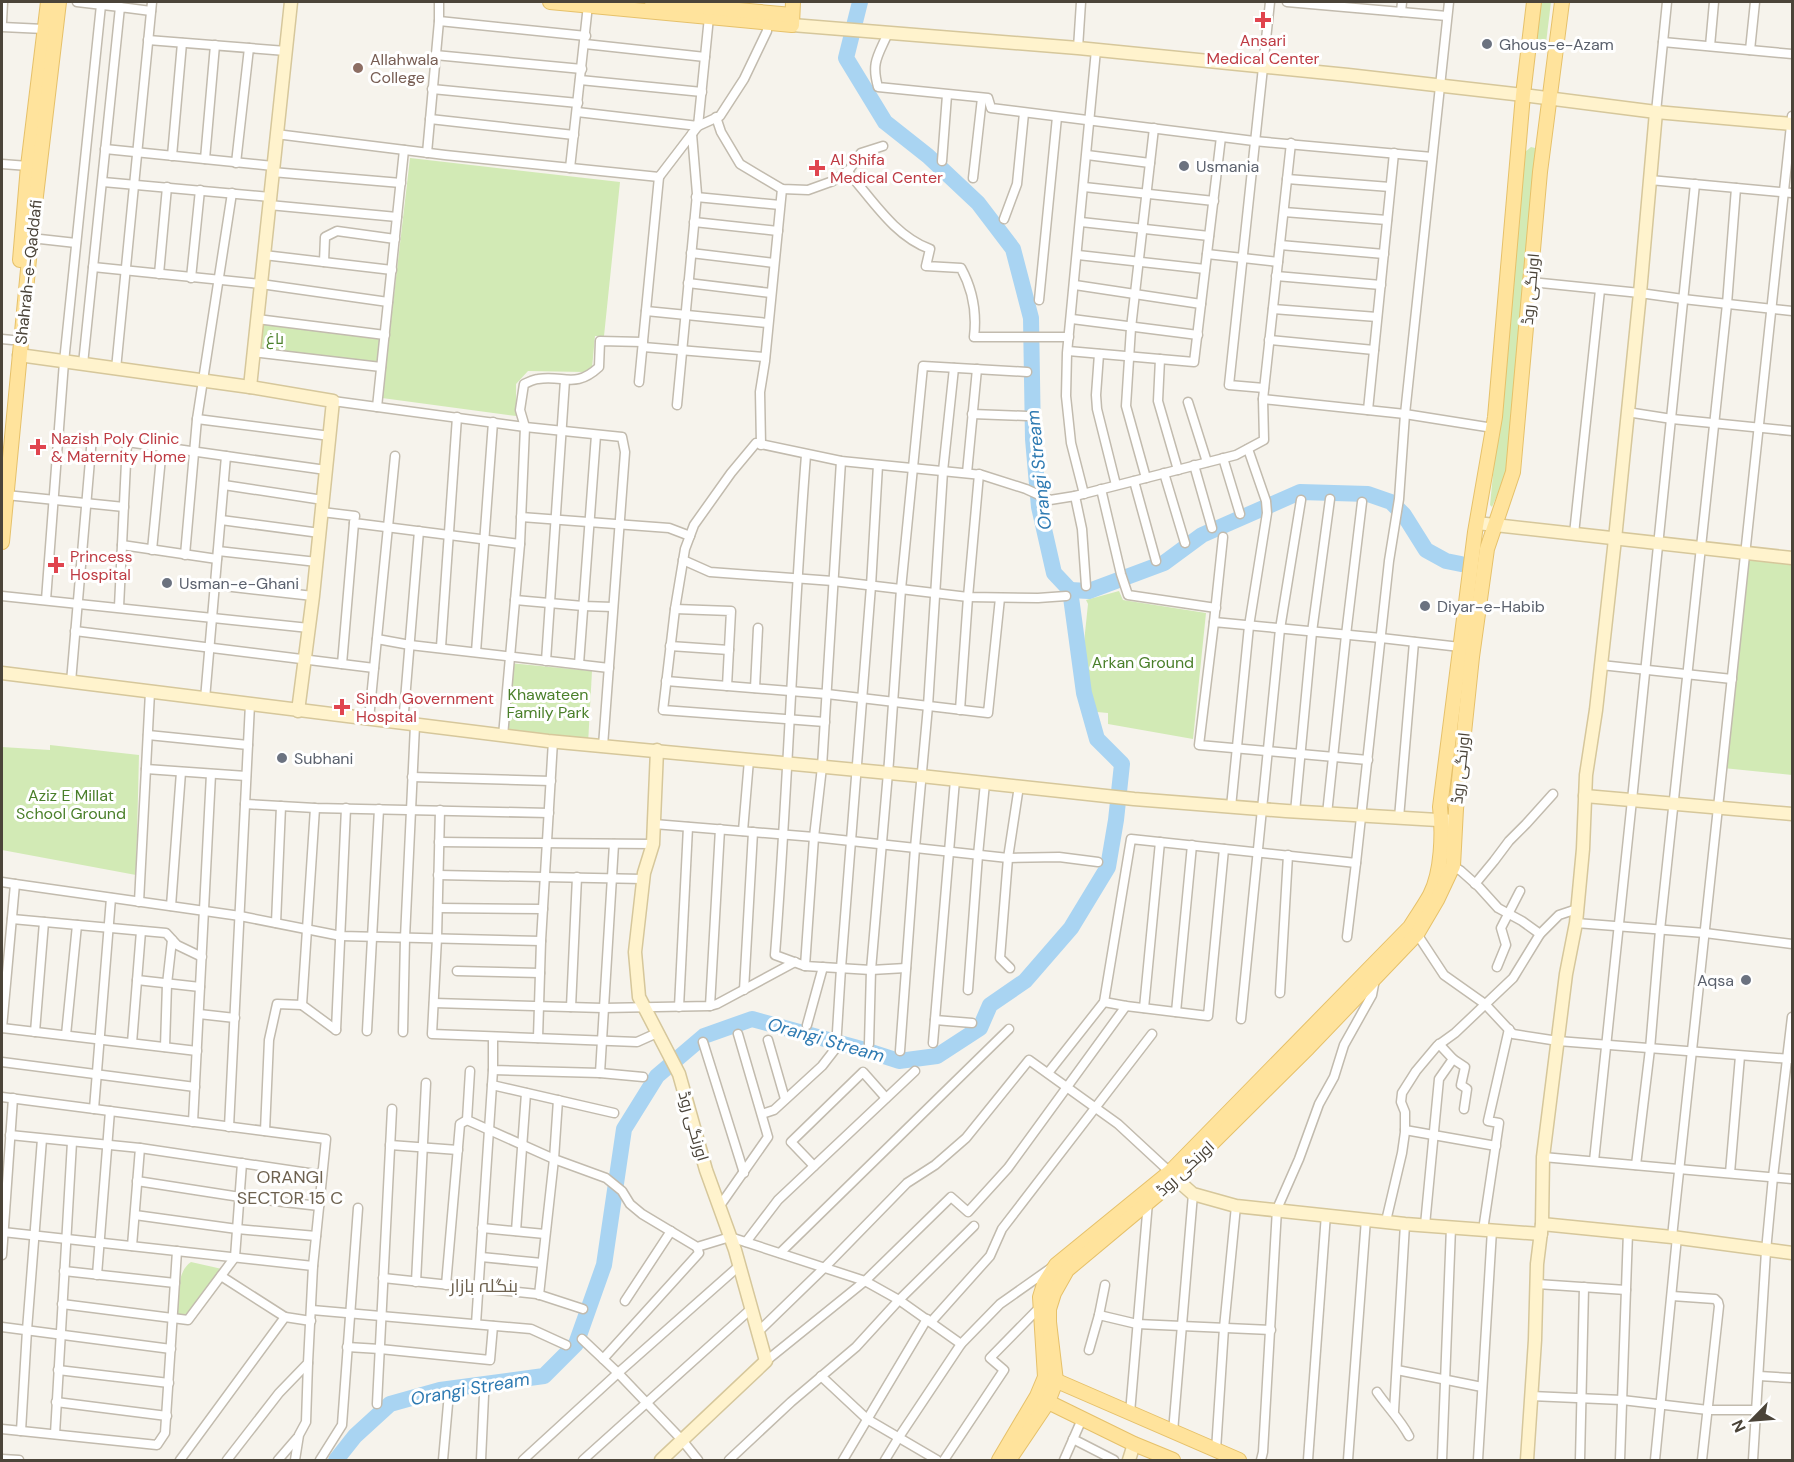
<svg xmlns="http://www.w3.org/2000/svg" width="1794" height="1462" font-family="'DM Sans',Cairo,sans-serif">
<rect width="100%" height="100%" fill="#f6f3ec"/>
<g fill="#d2eab5">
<path d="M1539,2H1551L1546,43L1543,46L1538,47L1535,44Z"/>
<path d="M1531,147L1535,148L1537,153L1523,282L1506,475L1492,507L1490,505L1525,152Z"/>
<path d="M410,158L620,182L604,336H595L592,368L585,372L528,371L516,384V416L382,398Z"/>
<path d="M257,319L385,335L381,367L253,352Z"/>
<path d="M1746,553L1792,558V775L1723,768Z"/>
<path d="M1119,591L1123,600L1206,613L1193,739L1108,724V713L1097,712C1087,689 1082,658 1085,633C1086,623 1087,614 1088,604L1086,600Z"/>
<path d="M509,663L592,671L588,744L503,736Z"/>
<path d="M50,745L139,755L136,875L2,850V747L50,750Z"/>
<path d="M191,1262L222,1269L187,1316L177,1314C179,1297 176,1272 191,1262Z"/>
</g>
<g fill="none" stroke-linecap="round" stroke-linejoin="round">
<g stroke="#a9d4f2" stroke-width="16">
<path d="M1070,590L1089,591L1164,563L1202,535L1300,492L1368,494L1391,502L1404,515L1426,550L1446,561L1461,564"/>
<path d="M336,1460L355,1436L390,1404L440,1390L544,1376L576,1344L604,1265L624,1129L657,1076L704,1036L752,1019L865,1050L899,1061L937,1056L980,1028L990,1005L1025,981L1071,928L1108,867L1116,820L1122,764L1097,739L1084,693L1070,590L1054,573L1039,507L1033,439L1031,318L1013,249L978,203L928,156L885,122L846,58L860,2"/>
</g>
<defs>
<g id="street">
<path d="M77,2L120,7"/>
<path d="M1287,2L1447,16"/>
<path d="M1401,12L1402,2"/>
<path d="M439,21L586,36"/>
<path d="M2,22L3,2"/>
<path d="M2,27L44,29"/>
<path d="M888,33C878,56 871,62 878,87L988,98L991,108L1254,141L1432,157"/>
<path d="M148,40L286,51"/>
<path d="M1663,42L1792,54"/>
<path d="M585,44L705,57"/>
<path d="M1710,46L1714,2"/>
<path d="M1078,48L1081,2"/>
<path d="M1750,50L1755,2"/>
<path d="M435,55L582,69"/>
<path d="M580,80L702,92"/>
<path d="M432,89L578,103"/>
<path d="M577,112L698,126L709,17"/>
<path d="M1656,112L1667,2"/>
<path d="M716,117L721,132L740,164L782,189L808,190L833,181L849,170L861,153L883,146"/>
<path d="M430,119L574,135"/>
<path d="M276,134L445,155L659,177L698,126L720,116L744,79L767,31V22"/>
<path d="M105,149L273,166"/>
<path d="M427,153L439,21V2"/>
<path d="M1087,155L1150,163"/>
<path d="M172,156L182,43"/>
<path d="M205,159L215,45"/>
<path d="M942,161L947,95"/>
<path d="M236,163L249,48"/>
<path d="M2,164L28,166"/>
<path d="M570,168L588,5"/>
<path d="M847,171C872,199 894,236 930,249L926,266L961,268C973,290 977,312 974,337H1069"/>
<path d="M272,172L401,183"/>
<path d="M973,178L982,98"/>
<path d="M1287,179L1390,187"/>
<path d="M1650,180L1792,193"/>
<path d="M103,182L270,197"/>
<path d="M1084,187L1214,201"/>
<path d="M696,197L780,205"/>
<path d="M269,205L397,217"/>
<path d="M1284,212L1387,220"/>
<path d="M1004,219L1017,184L1024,113"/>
<path d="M694,222L778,231"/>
<path d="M1081,222L1209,236"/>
<path d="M31,238L76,243"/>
<path d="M1280,245L1384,254"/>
<path d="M691,253L774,263"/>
<path d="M1207,254L1278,262"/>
<path d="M264,255L392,270"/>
<path d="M1078,255L1205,269"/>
<path d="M324,262L325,237L337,231L395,239"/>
<path d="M93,267L261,284L388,302"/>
<path d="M159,274L167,187"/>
<path d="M1276,276L1381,285"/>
<path d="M191,278L200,190"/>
<path d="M1531,282L1640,293L1683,299L1792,311"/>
<path d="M688,283L771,293"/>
<path d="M1075,285L1201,304"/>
<path d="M1039,300L1057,117"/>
<path d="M1273,309L1377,317"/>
<path d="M646,311L768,323"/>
<path d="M257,319L385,335"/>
<path d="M1072,319L1198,335"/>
<path d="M2,339L12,340"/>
<path d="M1269,340L1374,350"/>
<path d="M643,347L765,357"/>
<path d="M1068,351L1194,362L1221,137"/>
<path d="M253,352L381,367"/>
<path d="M1099,354L1096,395L1097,409L1116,485"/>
<path d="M1160,359L1158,401L1178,470"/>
<path d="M83,364L120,7L151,11"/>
<path d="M116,369L152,2"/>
<path d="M639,382L659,177"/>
<path d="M1264,388L1229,385L1270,2"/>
<path d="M1263,399L1405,414L1493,428"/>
<path d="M333,401L525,427L622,437L625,452L603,746"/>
<path d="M1188,402L1207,462"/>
<path d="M677,405L697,194L692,134"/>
<path d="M377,407L404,150"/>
<path d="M1368,410L1394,153"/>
<path d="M1627,412L1672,419L1792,431"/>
<path d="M972,414L1027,416"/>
<path d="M197,419L330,436"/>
<path d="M761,445L760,392L765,361L782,189"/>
<path d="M1223,458L1240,514"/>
<path d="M841,461L822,767L814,837L805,966L871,970L906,968"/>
<path d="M1194,465L1212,528"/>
<path d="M967,473L977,369"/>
<path d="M1164,473L1185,543"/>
<path d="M1146,478L1126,406L1131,328L1154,128"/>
<path d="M1134,481L1156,561"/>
<path d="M224,485L323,500"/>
<path d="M1101,489L1121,574L1128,595L1216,608"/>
<path d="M1084,494L1071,443L1066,396L1067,353L1096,50"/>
<path d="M6,495L124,507"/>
<path d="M1075,496L1082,529L1086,586"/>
<path d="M322,512L355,516L354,523L520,544"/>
<path d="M521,517L669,528L690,536"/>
<path d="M221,520L320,533"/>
<path d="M1574,534L1600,290"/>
<path d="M122,545L217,559"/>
<path d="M152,550L162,447"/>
<path d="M218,551L317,562"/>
<path d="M185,555L197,419L232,193"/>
<path d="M683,560L710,572L833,581L968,597L1038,598L1066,596"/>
<path d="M215,585L313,596"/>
<path d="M2,596L309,628"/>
<path d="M46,600L64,362L101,5"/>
<path d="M515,600L583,606L613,607"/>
<path d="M119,607L127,442L226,456"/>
<path d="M675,609L731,611L727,686"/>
<path d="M1214,622L1223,537"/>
<path d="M75,631L374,668"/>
<path d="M377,639L410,645L609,668"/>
<path d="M670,646L729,650"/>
<path d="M441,647L457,417"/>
<path d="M476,652L493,422"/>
<path d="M546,661L565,380"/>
<path d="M342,664L354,523"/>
<path d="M579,664L596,435"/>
<path d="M1601,665L1732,679"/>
<path d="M666,681L827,694L988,713L1000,598"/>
<path d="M71,682L92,437"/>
<path d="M755,688L758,628"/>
<path d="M205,699L226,456L326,470"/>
<path d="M960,710L968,597L979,474"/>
<path d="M369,719L395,456"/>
<path d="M825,722L663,710L675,609L685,549L694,525L731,473L756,443L841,461L982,475L1026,489L1050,500L1075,496L1236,455L1264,440L1263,399L1291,143"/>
<path d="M403,724L419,531"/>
<path d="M148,735L248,745"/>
<path d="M503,736L520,544L525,427L520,410L524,384C529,382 534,379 538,379C565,375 575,389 599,367L600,341L643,342"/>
<path d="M1368,760L1199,745L1214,622L1381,638L1460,647"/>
<path d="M146,769L246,776"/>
<path d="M412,777L551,781"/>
<path d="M245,804L315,808L549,813"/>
<path d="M1231,807L1249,626L1267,513L1266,501L1248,449"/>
<path d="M315,808L302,1005L336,1030"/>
<path d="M440,810L437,938L432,1034L637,1042L657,1033"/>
<path d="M1295,812L1312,632L1330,499"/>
<path d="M1327,814L1346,635L1362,502"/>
<path d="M1399,818L1414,642"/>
<path d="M654,824L814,837L1008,858L1059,857L1098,862"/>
<path d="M743,831L749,760"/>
<path d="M439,842L653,844"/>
<path d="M1453,866L1461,871L1479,887L1498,908L1522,921L1540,934"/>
<path d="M438,875L643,879"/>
<path d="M2,882L15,884L2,1028"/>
<path d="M15,884L240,916L341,936L541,941"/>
<path d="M1475,884L1494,861L1509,841L1526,824L1553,794"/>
<path d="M139,902L150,692"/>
<path d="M171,906L181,772"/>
<path d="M438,908L543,909"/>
<path d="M12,919L166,933L177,945L202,957"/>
<path d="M276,923L281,806"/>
<path d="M1576,923L1705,933L1792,944"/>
<path d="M1417,934L1444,975L1485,1004L1513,1034L1558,1041L1791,1059"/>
<path d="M1347,937L1356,863"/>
<path d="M805,966L775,955C788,788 793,621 806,455"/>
<path d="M1497,967L1506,945L1501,928L1520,891"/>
<path d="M1010,968L1000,958L1008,858L1019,786"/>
<path d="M457,971L540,973"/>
<path d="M137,980L200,987"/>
<path d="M744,990L753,832"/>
<path d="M968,990L978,855L985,783"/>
<path d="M1280,993L1288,855"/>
<path d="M1104,1002L1126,1006L1208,1016L1224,849"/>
<path d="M434,1003L603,1008L710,1006L717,1004L795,962"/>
<path d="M710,1006L720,829"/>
<path d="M571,1007L577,877"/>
<path d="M679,1007L688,827"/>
<path d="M1144,1008L1160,842"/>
<path d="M1176,1012L1192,845"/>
<path d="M199,1014L235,1018"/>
<path d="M1241,1019L1280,629L1301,500"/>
<path d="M935,1020L972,1023"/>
<path d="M807,1025L823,967"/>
<path d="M2,1028L197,1051"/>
<path d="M336,1030L346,808"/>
<path d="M367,1031L379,809"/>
<path d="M35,1032L44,922"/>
<path d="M403,1032L405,938L415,725"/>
<path d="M66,1035L77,925"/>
<path d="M493,1037V1070L600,1073L643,1077"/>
<path d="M538,1038L541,941L553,741"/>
<path d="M768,1040L785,1099"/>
<path d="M703,1042L744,1173"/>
<path d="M132,1043L141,931"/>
<path d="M933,1043L955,780"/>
<path d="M869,1044L871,970L889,761L901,589L923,366L1027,372"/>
<path d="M1439,1044L1453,1059L1465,1067L1461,1085L1467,1089L1464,1109"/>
<path d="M165,1047L167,984L172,940"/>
<path d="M900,1051L915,848L928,706L943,471L954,368"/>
<path d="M2,1062L195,1087"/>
<path d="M470,1071L467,1120L554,1159L606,1178L622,1191L630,1204L642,1214L697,1247L730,1237L865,1281L899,1300L961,1344"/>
<path d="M600,1073L614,844"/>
<path d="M1048,1073L1104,1002L1131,839L1356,863L1389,561L1399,499L1405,414L1449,2"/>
<path d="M492,1085L614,1113"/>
<path d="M2,1097L326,1139L313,1266L308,1363L279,1393L227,1460"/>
<path d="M94,1109L111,898"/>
<path d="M762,1114L774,1110L822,1066L836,1048L841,968L871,586L878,465"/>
<path d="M193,1122L211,774"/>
<path d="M229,1127L250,704"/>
<path d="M1405,1130L1496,1146"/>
<path d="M265,1131L269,1040L277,1004L302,1005"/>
<path d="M10,1135L140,1148L132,1246"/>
<path d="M390,1145L458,1150"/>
<path d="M140,1148L322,1175"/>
<path d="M1543,1157L1792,1179"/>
<path d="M1594,1161L1632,800L1695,184"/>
<path d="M1636,1165L1650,1049L1660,930L1727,304L1736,188"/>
<path d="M814,1166L791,1142L863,1072L886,1098"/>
<path d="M1730,1173L1740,1056"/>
<path d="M137,1181L240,1197L319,1206"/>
<path d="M719,1207L768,1137L738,1034"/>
<path d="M135,1215L237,1229L316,1236"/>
<path d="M1386,1221L1402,1153L1405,1132V1112L1401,1102L1402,1093L1416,1071L1437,1046L1455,1033L1513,978L1540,934L1559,915L1577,909"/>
<path d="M1425,1225L1439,1079L1453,1059"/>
<path d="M482,1228L545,1234"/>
<path d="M1483,1230L1499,1123L1488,1121L1509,1029"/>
<path d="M516,1231L526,1093"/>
<path d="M3,1232L313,1266"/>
<path d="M1672,1237L1792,116"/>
<path d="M746,1242L778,1200L915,1071"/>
<path d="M780,1253L1009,1029"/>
<path d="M2,1255L13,1098"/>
<path d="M481,1257L542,1263"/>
<path d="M64,1271L175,1283"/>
<path d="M97,1275L110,1111"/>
<path d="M221,1276L285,1317"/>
<path d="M383,1278L537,1294L583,1309"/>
<path d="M416,1282L426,1083"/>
<path d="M1537,1284L1626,1290"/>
<path d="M446,1285L460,1124L467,1120"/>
<path d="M539,1295L554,1159L558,1100"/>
<path d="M1672,1296L1715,1299L1718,1302L1719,1306L1702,1460"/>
<path d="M625,1301L671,1231"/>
<path d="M62,1304L188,1320L235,1257L242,1163"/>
<path d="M312,1310L531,1329L566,1345"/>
<path d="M1099,1315L1137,1324L1271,1330"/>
<path d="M931,1322L990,1256L1002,1229L1152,1034"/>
<path d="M476,1324L493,1070"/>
<path d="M2,1327L171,1349"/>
<path d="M759,1331L825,1267L907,1183L935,1165L966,1138L1029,1060L1118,1124L1172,1174"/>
<path d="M347,1347L380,1349L490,1360L493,1326"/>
<path d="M1089,1350L1099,1315L1105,1285"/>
<path d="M603,1359L699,1253L697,1247"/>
<path d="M766,1361L865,1281L951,1197L968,1212L1008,1168L1126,1006"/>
<path d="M58,1370L169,1383"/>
<path d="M1397,1370L1482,1387"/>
<path d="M821,1376L867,1419L937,1460"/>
<path d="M1759,1376L1792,1378"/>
<path d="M1377,1392C1388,1408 1400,1419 1409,1436"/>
<path d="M1531,1396L1622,1400L1708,1410H1757"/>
<path d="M56,1402L167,1416"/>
<path d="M377,1404L392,1109"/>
<path d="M1394,1411L1405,1224"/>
<path d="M1130,1413L1148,1202"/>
<path d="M2,1429L157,1445L165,1433L177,1251"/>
<path d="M21,1431L27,1330L42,1139"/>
<path d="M1173,1432L1193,1194"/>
<path d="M55,1434L72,1142"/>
<path d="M1073,1439L1114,1460"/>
<path d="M1216,1450L1224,1328L1236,1206"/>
<path d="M2,1459L19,1460"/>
<path d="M180,1460L285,1317L311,1321"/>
<path d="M278,1460L297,1438"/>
<path d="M295,1460L299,1435L306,1422L308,1363"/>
<path d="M320,1460L342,1425L358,1208"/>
<path d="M443,1460L448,1404"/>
<path d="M481,1460L484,1395"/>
<path d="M523,1460L618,1373L582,1339"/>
<path d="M583,1460L752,1308"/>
<path d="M698,1460L682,1440L618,1373L739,1266"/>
<path d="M729,1460L791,1402L856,1347L899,1300L974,1226"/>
<path d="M843,1460L927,1319"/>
<path d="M885,1460L899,1437L961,1344L1000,1304L1051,1268"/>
<path d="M944,1460L1004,1370L990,1358L1042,1305"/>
<path d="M1064,1460L1082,1419"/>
<path d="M1261,1460L1263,1452L1277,1209L1299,1159L1319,1104L1334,1077L1344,1045L1372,995L1375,979"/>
<path d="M1308,1460L1326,1214"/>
<path d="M1348,1460L1366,1219"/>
<path d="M1442,1460L1451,1227"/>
<path d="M1478,1460L1492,1230"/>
<path d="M1580,1460L1584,1287"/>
<path d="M1620,1460L1628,1232"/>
<path d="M1655,1460L1677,1237"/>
<path d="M1753,1460L1766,1251L1773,1177L1792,1017"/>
</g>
<g id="secondary">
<path d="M792,25L1078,48L1348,75L1523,95L1656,112L1792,124"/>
<path d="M19,355L250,387L333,401L313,596L298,711"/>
<path d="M250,387L291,2"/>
<path d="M1477,523L1792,558"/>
<path d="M2,673L548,741L921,776L1134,799L1286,811L1455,821"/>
<path d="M657,750L653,844L644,873L635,952L639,997L679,1074L706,1170L735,1250L766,1361L661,1460"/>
<path d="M1585,796L1792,814"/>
<path d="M1176,1179L1193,1194L1236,1206L1405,1224L1541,1234"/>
<path d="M1542,1224L1672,1237L1792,1253"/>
<path d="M1129,1460L1134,1444"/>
<path d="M1527,1460L1535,1340L1537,1264L1542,1224L1543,1157L1566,974L1576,923L1583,849L1586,775L1596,710L1615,539L1640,293L1656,112"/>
</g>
<g id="primary">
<path d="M550,2L792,25L793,2"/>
<path d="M652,2L792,15"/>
<path d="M20,260L28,166L48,2"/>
<path d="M2,542L31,238L59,2"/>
<path d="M1050,1378L1239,1460"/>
<path d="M1040,1398L1134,1444L1173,1460"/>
<path d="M999,1460L1037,1396L1045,1377L1040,1297L1044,1284L1056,1265L1170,1172L1410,927C1416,917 1424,906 1430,895C1442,872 1443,833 1440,807L1475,532L1495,417L1523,95L1534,2"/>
<path d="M1009,1460L1048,1402L1056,1381L1049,1322V1309L1054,1293L1067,1270L1176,1179L1308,1048L1417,934L1437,900L1453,866L1456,809L1472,657L1487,549L1513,472L1540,172L1562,2"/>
</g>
</defs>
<use href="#street" stroke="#c2bbae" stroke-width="11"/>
<use href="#secondary" stroke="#d6c79b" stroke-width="15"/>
<use href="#primary" stroke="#e6c16a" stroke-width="16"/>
<use href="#street" stroke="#fff" stroke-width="8"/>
<use href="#secondary" stroke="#fff3cd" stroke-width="12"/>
<use href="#primary" stroke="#ffe39c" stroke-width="14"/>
</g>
<g fill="#e0444e" stroke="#fff" stroke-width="2">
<path d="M1260 11h6v6h6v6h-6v6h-6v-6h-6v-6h6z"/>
<path d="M814 159h6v6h6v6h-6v6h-6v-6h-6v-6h6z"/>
<path d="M35 438h6v6h6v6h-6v6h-6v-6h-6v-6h6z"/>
<path d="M53 556h6v6h6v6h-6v6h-6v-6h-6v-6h6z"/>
<path d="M339 698h6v6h6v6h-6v6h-6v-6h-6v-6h6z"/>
</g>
<g fill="#6b7280" stroke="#fff" stroke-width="2">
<circle cx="1487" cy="44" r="6"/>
<circle cx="1184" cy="166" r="6"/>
<circle cx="167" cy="583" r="6"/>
<circle cx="1425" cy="606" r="6"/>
<circle cx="282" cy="758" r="6"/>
<circle cx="1746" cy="980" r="6"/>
</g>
<circle fill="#8d6e63" stroke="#fff" stroke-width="2" cx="358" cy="68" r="6"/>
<g text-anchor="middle" stroke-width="6" stroke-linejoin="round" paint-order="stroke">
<g font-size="16" fill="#be3a42" stroke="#fff" text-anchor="start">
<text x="1263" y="46" text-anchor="middle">Ansari<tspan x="1263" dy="18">Medical Center</tspan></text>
<text x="830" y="165">Al Shifa<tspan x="830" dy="18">Medical Center</tspan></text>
<text x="51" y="444">Nazish Poly Clinic<tspan x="51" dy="18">&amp; Maternity Home</tspan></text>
<text x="70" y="562">Princess<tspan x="70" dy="18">Hospital</tspan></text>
<text x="356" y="704">Sindh Government<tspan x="356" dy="18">Hospital</tspan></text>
</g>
<g font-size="16" fill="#5b616d" stroke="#fff" text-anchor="start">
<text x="1499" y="50">Ghous-e-Azam</text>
<text x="1196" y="172">Usmania</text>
<text x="179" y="589">Usman-e-Ghani</text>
<text x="1437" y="612">Diyar-e-Habib</text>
<text x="294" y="764">Subhani</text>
<text x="1734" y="986" text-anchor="end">Aqsa</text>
</g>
<g font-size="16" fill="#785e54" stroke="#fff" text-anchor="start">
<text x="370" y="65">Allahwala<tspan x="370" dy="18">College</tspan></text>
</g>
<g font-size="16" fill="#4b4439" stroke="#fff">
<text transform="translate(28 272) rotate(-84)" y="6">Shahrah-e-Qaddafi</text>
<text transform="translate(1530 289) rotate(-85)" y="6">اورنگی روڈ</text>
<text transform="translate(1460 768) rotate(-84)" y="6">اورنگی روڈ</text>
<text transform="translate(694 1126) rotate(74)" y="6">اورنگی روڈ</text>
<text transform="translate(1185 1168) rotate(-43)" y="6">اورنگی روڈ</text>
</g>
<g font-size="16" fill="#4a7f2a" stroke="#fff">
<text x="275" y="344">باغ</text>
<text x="1143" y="668">Arkan Ground</text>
<text x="548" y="700">Khawateen<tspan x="548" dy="18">Family Park</tspan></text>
<text x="71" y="801">Aziz E Millat<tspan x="71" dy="18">School Ground</tspan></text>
</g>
<g font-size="18" font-style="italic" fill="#2e7ab2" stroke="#fff">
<text transform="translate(1039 470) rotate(-96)" y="6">Orangi Stream</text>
<text transform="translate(826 1040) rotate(16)" y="6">Orangi Stream</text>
<text transform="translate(470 1389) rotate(-10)" y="6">Orangi Stream</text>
</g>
<g font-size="18" fill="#6e6250" stroke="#fff">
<text x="290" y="1183">ORANGI<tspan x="290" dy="21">SECTOR 15 C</tspan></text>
<text x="484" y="1292">بنگلہ بازار</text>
</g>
</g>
<rect width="1794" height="1462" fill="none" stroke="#4b4439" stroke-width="6"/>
<g transform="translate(1752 1420) rotate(245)" stroke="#ffffff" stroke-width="4.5" paint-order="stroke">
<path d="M0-4.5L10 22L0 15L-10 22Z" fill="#4b4439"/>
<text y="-9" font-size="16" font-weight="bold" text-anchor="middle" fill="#4b4439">N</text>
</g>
</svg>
